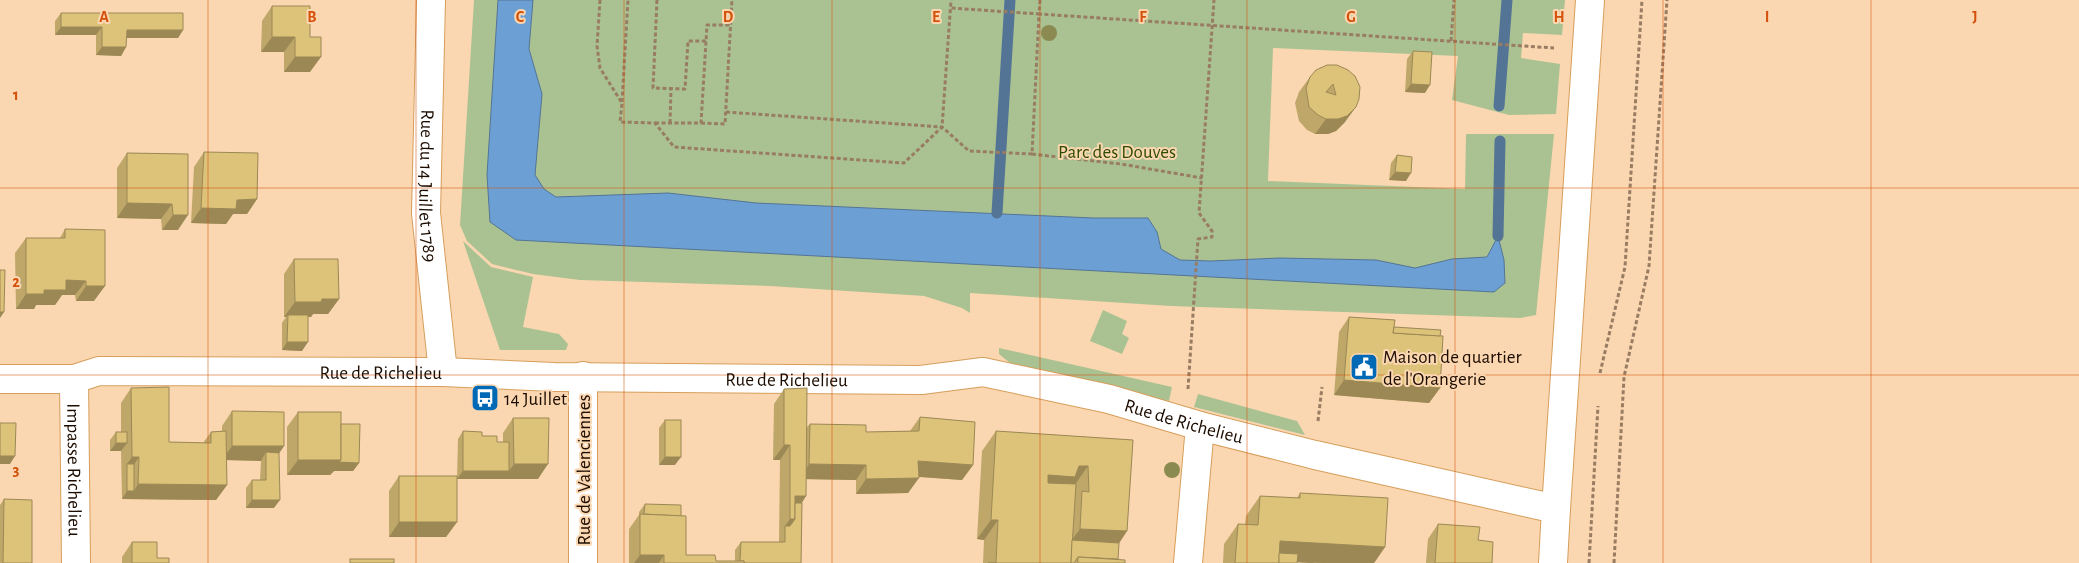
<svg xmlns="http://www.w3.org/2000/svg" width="2079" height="563" font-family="'Alegreya Sans',sans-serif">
<rect width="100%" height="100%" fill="#fbd7b1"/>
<g fill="#aac292">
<path d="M474,0H1565L1562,35L1523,33L1521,58L1560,64L1556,114L1509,115L1452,100L1458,56L1273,48L1268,181L1465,189L1466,134H1554L1536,315L1520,318L1171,306L970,293V313L962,308L924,296L770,286L580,280L533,274L492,264L467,241L460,225Z"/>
<path d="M463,241L491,267L533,277L523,327L559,334L568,344L566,350H500Z"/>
<path d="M1103,310L1127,321L1122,334L1129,338L1122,354L1090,341Z"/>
<path d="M999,348L1172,387L1169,401L1010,363L999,354Z"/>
<path d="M1198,394L1297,421L1305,435L1194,407Z"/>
</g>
<path fill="#6ca0d5" stroke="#547495" d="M498,0H533L529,49L542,94L535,175L544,189L556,197L668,193L756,203L1093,218H1148L1157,232L1161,249L1180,260L1211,261L1280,258L1376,260L1415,268L1452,259L1487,257L1498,236L1504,260L1505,283L1494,292L516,240L490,222L487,175Z"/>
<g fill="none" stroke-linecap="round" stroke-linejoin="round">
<g stroke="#547495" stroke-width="11">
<path d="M1499,106L1507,0"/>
<path d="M997,213L1010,0"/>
<path d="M1498,236L1500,141"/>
</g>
<defs>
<g id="street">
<path id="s1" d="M431,0L426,213L443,372"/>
<path id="s2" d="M0,379H74L99,371L443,372L554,377L921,380L983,372L1109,399L1200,426L1315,455L1556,509L1590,0"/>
<path id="s3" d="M74,379L76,563"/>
<path d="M583,563V376"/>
<path d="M1188,563L1200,426"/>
</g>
<path id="secondary" d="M1553,563L1556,509"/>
</defs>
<use href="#street" stroke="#d69e5b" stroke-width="30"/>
<use href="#secondary" stroke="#d69e5b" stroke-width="30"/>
<g stroke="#987d63" stroke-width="3" stroke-dasharray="4 2.5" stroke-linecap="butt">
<path d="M600,0L597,46L600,68L622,103L620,122L655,123L674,147L904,163L942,127L951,0"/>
<path d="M657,0L653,88L685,89L688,41H706"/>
<path d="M1040,0L1039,14L1554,48"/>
<path d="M1451,41L1454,0"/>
<path d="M622,102L628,0"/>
<path d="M726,112L942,127L969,151L1032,154L1039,14L951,8"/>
<path d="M655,123H701L707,25H730"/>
<path d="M670,123L671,89"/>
<path d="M701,123L725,124L732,0"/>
<path d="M1032,154L1121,164L1202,178"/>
<path d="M1600,373L1625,267L1642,0"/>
<path d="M1188,389L1198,239L1212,237V231L1199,213L1214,0"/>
<path d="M1318,421L1322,387"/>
<path d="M1589,563L1598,406"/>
<path d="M1614,563L1624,377L1649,266L1667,0"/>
</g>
<use href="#street" stroke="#fff" stroke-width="28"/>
<use href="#secondary" stroke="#fff" stroke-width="28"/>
</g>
<g fill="#8b8a50">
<circle cx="1049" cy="33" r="8"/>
<circle cx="1172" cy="470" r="8"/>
</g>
<g fill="#bea769">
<path d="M272,6H310V72H284V52H261L262,21Z"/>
<path d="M61,13L183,30L178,38H126V47L121,56L96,55V35H55V21Z"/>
<path d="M1413,51L1425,93L1405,92L1407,59Z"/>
<path d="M1327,65L1345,122L1336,131L1328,134H1315L1307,130L1299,121L1295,103L1299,92L1310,77Z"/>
<path d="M204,152L257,199L247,214H233L226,224L191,223L194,167Z"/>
<path d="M127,153L188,154L178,230H162L161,219L117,218V168Z"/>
<path d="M1397,155L1406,181L1389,180L1391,163Z"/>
<path d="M65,229L94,301H76L75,295H62L55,305H36L34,309H16L15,253L26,238H60Z"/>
<path d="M294,259L339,299L328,314H313L311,317H308L302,351L282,350V323L286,317H284V274Z"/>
<path d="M1349,317L1394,327L1440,336V388L1429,403L1334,395L1339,332Z"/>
<path d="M131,388L169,442L203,443L211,432L222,431V426L232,411L284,446L279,453L274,508H246V488L252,480H260L261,461L227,460V485L216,500L122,499L121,451H110V440L116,432H121V403Z"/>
<path d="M784,389L806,428L810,424L866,432L910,431L920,417L973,465L962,480L919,477L908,493L856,494V480L806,479V496L802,503L801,563H629V529L639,515V512L645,504L681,516L686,555L716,561H735V550L741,542H779L780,460H773L774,404Z"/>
<path d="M298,412L341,424L359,463L353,471H334L330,475H287V427Z"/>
<path d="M513,418L538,479H457L458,439L463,431L482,436L497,442H503V433Z"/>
<path d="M665,420L675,465H659V428Z"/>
<path d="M996,431L1133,440L1127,531L1119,543L1118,559L1125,563H983L984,540L977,539L982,451Z"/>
<path d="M399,476L457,522L446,537H389V491Z"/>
<path d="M1300,493L1385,547L1374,563H1311L1297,562V563H1223L1224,544L1238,524L1245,525L1246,516L1260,496L1297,498Z"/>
<path d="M4,499L32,563H0V505Z"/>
<path d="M1438,524L1478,540L1492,563H1426L1428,539Z"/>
<path d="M132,542L157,558L169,563H122V557Z"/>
</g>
<g fill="#9b8855">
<path d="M61,27H102L96,35H55Z"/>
<path d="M127,30H183L178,38H121Z"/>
<path d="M272,37H295L284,52H261Z"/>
<path d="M102,47H126L121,56L96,55Z"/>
<path d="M295,57H321L310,72H284Z"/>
<path d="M1411,84L1430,85L1425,93L1405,92Z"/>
<path d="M1356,107L1345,122L1336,131L1328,134H1315L1326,119Z"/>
<path d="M1395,172L1411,173L1406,181L1389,180Z"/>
<path d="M257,199L247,214H233L226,224L191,223L201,208L237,200Z"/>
<path d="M127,203L172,204L161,219L117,218Z"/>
<path d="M173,215H188L178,230H162Z"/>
<path d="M66,280L86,281L75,295H62L55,305H36L34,309H16L26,294Z"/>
<path d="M86,286H105L94,301H76Z"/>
<path d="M322,299H339L328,314H313L311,317H288V315L286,317H284L295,302Z"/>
<path d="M0,312H4L0,318Z"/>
<path d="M287,342H308L302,351L282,350Z"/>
<path d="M1344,380L1440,388L1429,403L1334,395Z"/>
<path d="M116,443H127L121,451H110Z"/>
<path d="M784,445H790L780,460H773Z"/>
<path d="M232,446H284L274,461L266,452L261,461L222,460Z"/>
<path d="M0,456H15L10,464H0Z"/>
<path d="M132,457H139L129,472L127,464Z"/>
<path d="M665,457H681L675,465H659Z"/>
<path d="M298,460H341L359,463L353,471H334L330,475H287Z"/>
<path d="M918,461L973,465L962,480L908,476Z"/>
<path d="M514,464H548L538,479H457L463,471H509Z"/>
<path d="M809,464L866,465L856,480L799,479Z"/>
<path d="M1079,466H1088L1074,486L1034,495L1048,475Z"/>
<path d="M919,478L908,493L856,494L866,479Z"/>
<path d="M138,484L227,485L216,500L122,499L127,491H134Z"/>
<path d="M795,496H806L796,511H790Z"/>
<path d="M252,500H280L274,508H246Z"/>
<path d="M790,519H795L785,532V526Z"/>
<path d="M991,520H998L984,540L977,539Z"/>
<path d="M399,522H457L446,537H389Z"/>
<path d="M1080,529L1127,531L1114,551L1066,548Z"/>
<path d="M1280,541L1385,547L1374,563H1314V562L1313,563H1311L1272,561Z"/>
<path d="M640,555H664L659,563H634Z"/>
</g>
<g fill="#ddc27a" stroke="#9b8855" fill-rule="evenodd">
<path d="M272,6H310V37H321V57H295V37H272Z"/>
<path d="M61,13H183V30H127L126,47H102V27H61Z"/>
<path d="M1413,51L1432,52L1430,85L1411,84Z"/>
<path d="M1327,65H1337L1348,70L1355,76L1360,87L1359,99L1356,107L1347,116L1338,119H1326L1318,115L1309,107L1306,88L1310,77L1316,70ZM1333,84L1336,95L1326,92Z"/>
<path d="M204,152L258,153L257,199L237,200L236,209L201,208Z"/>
<path d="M127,153L188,154V215H173L172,204L127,203Z"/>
<path d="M1397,155L1412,157L1411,173L1395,172Z"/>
<path d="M65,229L105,230V286H86V281L66,280V290H44V294H26V238H65Z"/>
<path d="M294,259H338L339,299H322L321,302H295Z"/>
<path d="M0,270H5L4,312H0Z"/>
<path d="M288,315H308V342H287Z"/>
<path d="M1349,317L1395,320L1393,333L1443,336L1440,388L1344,380Z"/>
<path d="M1394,327L1441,330L1440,336L1393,333Z"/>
<path d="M169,387V442L211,443V432L226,431L227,485L138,484L139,457H132L131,388Z"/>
<path d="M807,388L806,496H795V519H790V445H784V389Z"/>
<path d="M232,411L284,412V446H232Z"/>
<rect x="298" y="412" width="43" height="48"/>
<path d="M920,417L975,422L973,465L918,461L919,478L866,479V465L809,464L810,424L866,425V432L919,431Z"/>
<path d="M513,418H549L548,464H514Z"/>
<rect x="665" y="420" width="16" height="37"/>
<path d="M0,423H16L15,456H0Z"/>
<path d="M341,424H360L359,463L339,462L341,460Z"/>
<path d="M463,431L482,432V436H497V442H509V471H463Z"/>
<path d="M996,431L1133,440L1127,531L1080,529L1082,491L1089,492L1088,466H1079L1075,477L1048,475V483L1076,484L1071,563H988H996L998,520H991Z"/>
<rect x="116" y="432" width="11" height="11"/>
<path d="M266,452L279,453L280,500H252V480H266Z"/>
<rect x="127" y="464" width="7" height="27"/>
<rect x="399" y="476" width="58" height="46"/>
<path d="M1300,493L1388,498L1385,547L1280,541L1279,563H1235L1238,524L1258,525L1260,496L1300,498Z"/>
<path d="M4,499L32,500V563H3Z"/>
<path d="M795,503H802L801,563H744V561H740L741,542H785V526H790L795,519Z"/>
<path d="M645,504L681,505V516L644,514Z"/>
<path d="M640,514L686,516V555H715L716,561H744V563H664V555H640Z"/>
<path d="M1438,524L1480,527L1478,540L1493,542L1492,563H1435Z"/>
<path d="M1072,540L1119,543L1118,559L1078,557L1074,563H1071Z"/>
<path d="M132,542H157V558H169V563H132Z"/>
<path d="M1279,553L1298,554L1297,563H1279Z"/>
<path d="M1078,557L1125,560V563H1078Z"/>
<rect x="350" y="559" width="44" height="4"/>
<path d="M1314,562L1332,563H1314Z"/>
</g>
<path fill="none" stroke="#d4510b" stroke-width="1" stroke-opacity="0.55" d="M208,0V563M416,0V563M624,0V563M832,0V563M1040,0V563M1247,0V563M1455,0V563M1663,0V563M1871,0V563M0,188H2079M0,375H2079"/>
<defs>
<symbol id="civic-square" viewBox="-11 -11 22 22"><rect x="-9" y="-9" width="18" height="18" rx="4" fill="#0069b5" stroke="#fbd7b1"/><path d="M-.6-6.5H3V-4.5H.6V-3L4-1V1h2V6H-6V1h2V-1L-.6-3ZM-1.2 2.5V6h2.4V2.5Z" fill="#fff"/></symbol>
<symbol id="bus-square" viewBox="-11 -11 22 22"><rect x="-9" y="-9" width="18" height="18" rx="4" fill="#0069b5" stroke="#fbd7b1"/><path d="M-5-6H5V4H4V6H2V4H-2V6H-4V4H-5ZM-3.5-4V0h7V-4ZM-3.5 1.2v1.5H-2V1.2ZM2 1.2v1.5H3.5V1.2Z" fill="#fff"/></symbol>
</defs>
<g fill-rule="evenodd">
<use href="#civic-square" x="1348" y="351" width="32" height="32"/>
<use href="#bus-square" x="469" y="382" width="32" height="32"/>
</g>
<g text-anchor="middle" stroke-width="4" stroke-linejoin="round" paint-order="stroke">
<g font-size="19" fill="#2f4b00" stroke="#fbd7b1">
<text x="1117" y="158">Parc des Douves</text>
</g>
<g font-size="19" fill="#1c0c00" stroke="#fbd7b1">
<text dy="7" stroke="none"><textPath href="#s1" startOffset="186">Rue du 14 Juillet 1789</textPath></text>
<text dy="7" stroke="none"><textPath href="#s2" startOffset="382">Rue de Richelieu</textPath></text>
<text dy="7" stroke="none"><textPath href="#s2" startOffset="788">Rue de Richelieu</textPath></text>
<text dy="7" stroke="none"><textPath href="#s2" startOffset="1192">Rue de Richelieu</textPath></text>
<text transform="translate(583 470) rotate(-90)" y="7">Rue de Valenciennes</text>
<text dy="7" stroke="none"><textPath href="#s3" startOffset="91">Impasse Richelieu</textPath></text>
</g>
<g font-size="19" fill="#1c0c00" stroke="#fbd7b1" text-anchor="start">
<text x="1383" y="363">Maison de quartier<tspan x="1383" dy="22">de l'Orangerie</tspan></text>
<text x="504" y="405">14 Juillet</text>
</g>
</g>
<g font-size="16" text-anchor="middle" font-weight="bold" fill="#d4510b" stroke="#fbd7b1" stroke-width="4" stroke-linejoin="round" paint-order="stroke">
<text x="104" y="22">A</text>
<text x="312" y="22">B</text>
<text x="520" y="22">C</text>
<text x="728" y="22">D</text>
<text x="936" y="22">E</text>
<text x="1143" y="22">F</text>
<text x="1351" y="22">G</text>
<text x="1559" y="22">H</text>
<text x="1767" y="22">I</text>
<text x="1975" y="22">J</text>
<text x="16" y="100">1</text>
<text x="16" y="287">2</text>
<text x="16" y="475">3</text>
</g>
</svg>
